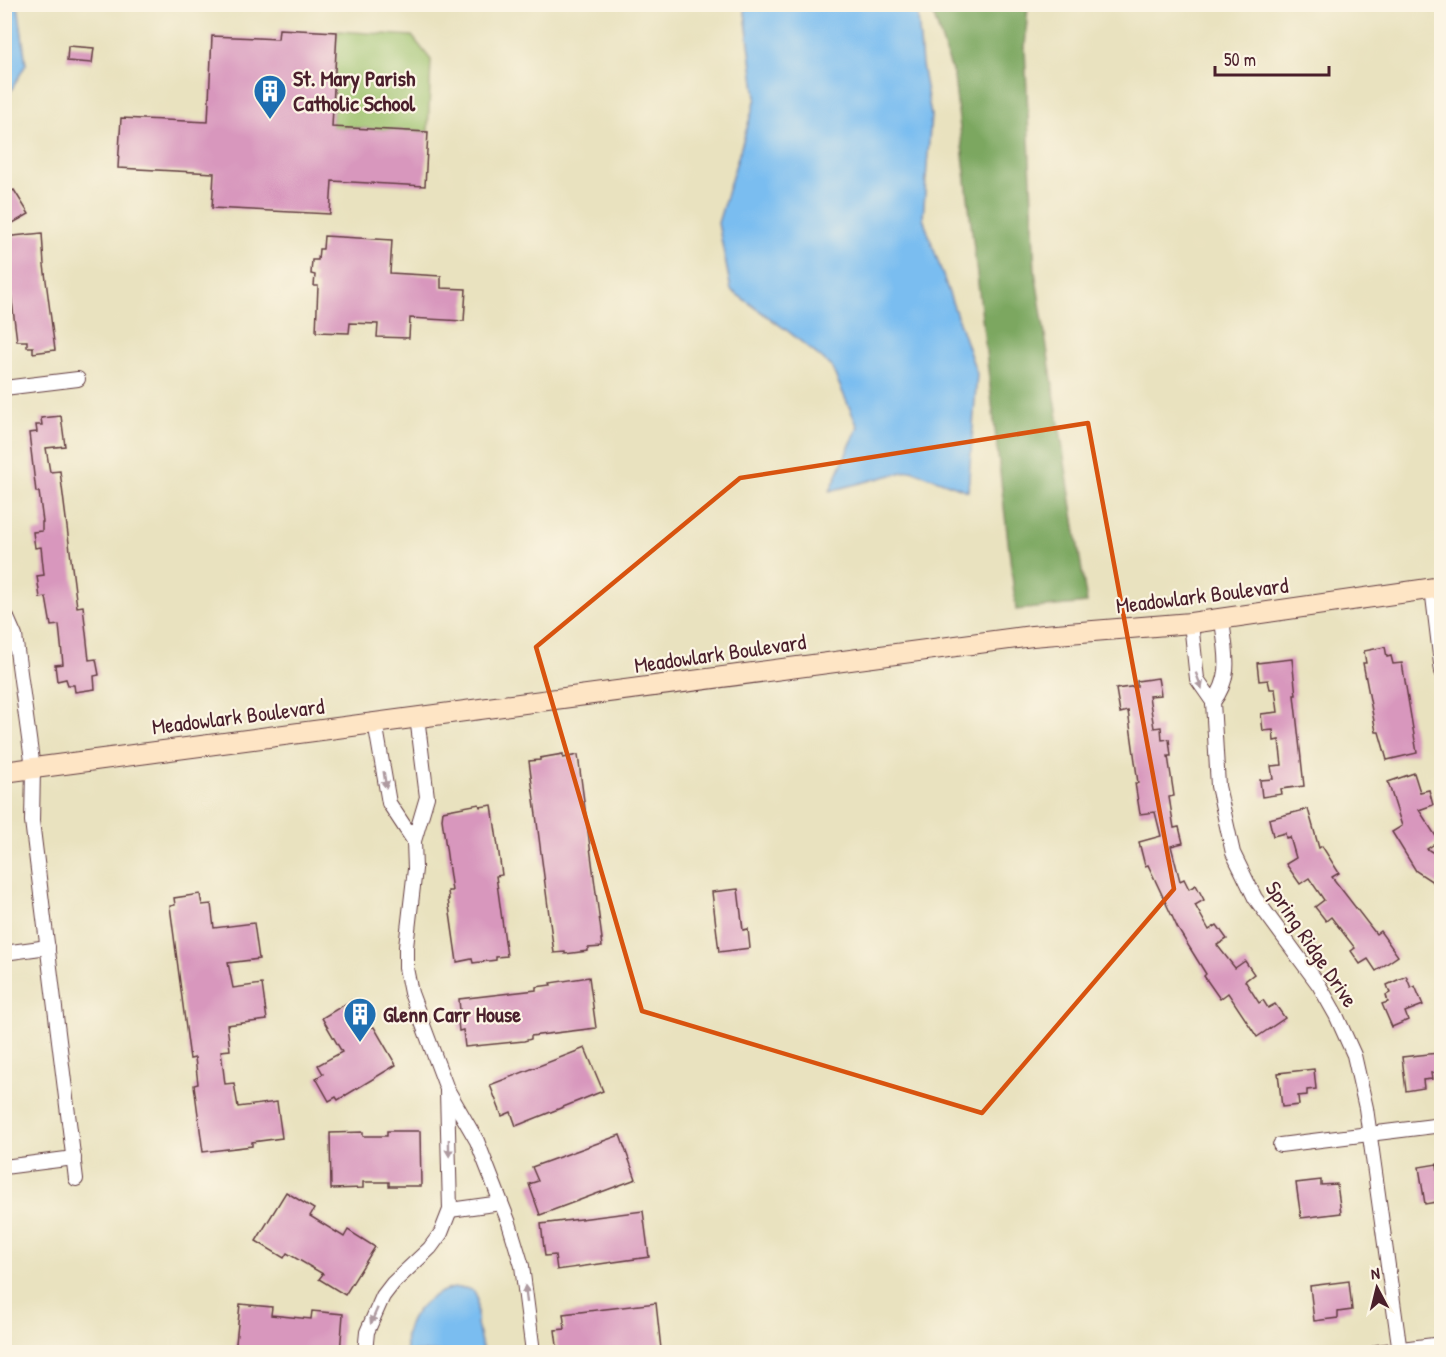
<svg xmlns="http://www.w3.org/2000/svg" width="1446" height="1357" font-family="'Patrick Hand',sans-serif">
<rect width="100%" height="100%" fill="#fcf5e5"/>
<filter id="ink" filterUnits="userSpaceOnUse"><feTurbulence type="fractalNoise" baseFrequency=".0167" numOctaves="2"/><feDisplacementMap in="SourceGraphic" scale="12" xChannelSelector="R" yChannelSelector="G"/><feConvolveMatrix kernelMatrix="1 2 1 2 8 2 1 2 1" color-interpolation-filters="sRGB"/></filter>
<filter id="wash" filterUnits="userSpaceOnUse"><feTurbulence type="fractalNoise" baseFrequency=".008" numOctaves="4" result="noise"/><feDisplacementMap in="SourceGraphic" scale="24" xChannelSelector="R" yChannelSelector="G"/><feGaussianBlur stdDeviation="1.35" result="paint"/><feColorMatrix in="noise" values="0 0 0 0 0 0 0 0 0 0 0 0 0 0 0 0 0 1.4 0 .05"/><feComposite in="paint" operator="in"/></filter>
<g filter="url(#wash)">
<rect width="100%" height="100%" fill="#e9e2bf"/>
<path fill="#9bc16c" stroke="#72704c" stroke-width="1.5" d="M339,31L412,36L431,60L428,132L332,127L337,32Z"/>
<path fill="#7ca760" stroke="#636346" stroke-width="1.5" d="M930,5H1028L1025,48L1035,271L1087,603L1016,610L954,77Z"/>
<g fill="#7abdf0" stroke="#626e8e" stroke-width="1.5">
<path d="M4,5H18L26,64L8,96H5Z"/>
<path d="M744,5H917L922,65L931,115L923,218L977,374L968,491L911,470L830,491L858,427L831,366L789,332L731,290L718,223L756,98Z"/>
<path d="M455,1288H465L474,1291L477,1297V1324L483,1352H406C406,1346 405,1339 406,1334C411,1311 433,1291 455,1288Z"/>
</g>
<g id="blocks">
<g fill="#d897bd">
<path d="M279,29L337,32L332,127L428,132L425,186L332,181L330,214L212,208L214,173L118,168L121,118L208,122L212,36L278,39Z"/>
<path d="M68,46L94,48L92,63L67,61Z"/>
<path d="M14,190L29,214L4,228V195Z"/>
<path d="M42,233L44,265L55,350L33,353V347H27V341H17L4,237Z"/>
<path d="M324,236L392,240L390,273L441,276V288L466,289L464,321L410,318L409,338L377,337L378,324L350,323L349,333L316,332L318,286H314L315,275L311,274L312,260H318L319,249H323Z"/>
<path d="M61,416L65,446L46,448L50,472L60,471L77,607L83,606L89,660L96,659L99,675L94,676L95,689L75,692L74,685H68L66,679L57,681L55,665L63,664L59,625L51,626L46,597L40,598L37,576L44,575L41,547L35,548L33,532L42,531V522H43L39,492H36L29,433L37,432L36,425H42L41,418Z"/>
<path d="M1385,647L1387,657L1391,656L1393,664L1402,663L1417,753L1387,760L1379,732H1376L1363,663H1366L1364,651Z"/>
<path d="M1292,659L1296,695H1294L1304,786L1281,789L1282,794L1262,797L1260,780L1273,779L1271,766L1282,765L1279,740L1274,741L1273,730L1263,731L1261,714L1278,712L1275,689H1270L1268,680L1259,681L1257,663Z"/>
<path d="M1158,678L1161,695L1149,696L1154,728L1161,727L1162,740L1169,739L1171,756H1168L1174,796L1169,797L1174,828L1179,827L1183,843L1171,846L1180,881L1184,879L1189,889L1196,885L1204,900L1195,905L1209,930L1217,925L1227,939L1217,945L1235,968L1245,961L1254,974L1245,981L1259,1003L1263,1000L1268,1008L1275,1004L1285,1018L1257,1037L1228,993L1220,999L1204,976L1206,974L1178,929L1148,865L1145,866L1139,842L1161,836L1155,812L1140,814L1135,783H1138L1128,711L1120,713L1116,689L1137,686V681Z"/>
<path d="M563,754V758L578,755L602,939H601L602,947L588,948V951L565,954V952L554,953L529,761L540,760V758Z"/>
<path d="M1414,773L1420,792L1429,790L1433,805L1419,810L1439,841L1427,849L1442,858V888L1416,871L1392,832L1402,826L1388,782Z"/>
<path d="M479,804L480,807L492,805L502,875L496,876L507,956L496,957V960L473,963L472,959L457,962L448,899H449L448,891H452L442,819L443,811Z"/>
<path d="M1308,809L1319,848L1322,846L1339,873L1332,877L1376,934L1380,931L1398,956L1376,971L1368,959L1360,964L1351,951L1355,948L1331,917L1326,921L1315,907L1324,900L1309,878L1300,884L1286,864L1296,858L1290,837L1286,838L1285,833L1273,836L1269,819Z"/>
<path d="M738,889L743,930L748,929L750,948L719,952L712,892Z"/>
<path d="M200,894L202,905L211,904L214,928L254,923L259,959L228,963L233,988L262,984L267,1020L227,1025L230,1050L221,1051L225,1084L234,1083L238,1107L277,1102L282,1138L252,1142V1146L203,1152L194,1085L198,1084L195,1058L190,1059L170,906L175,905L174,898Z"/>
<path d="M1406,976L1411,988L1415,986L1423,1005L1405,1012L1408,1020L1392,1027L1382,1004L1388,1002L1386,995L1390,993L1387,985Z"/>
<path d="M589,977L596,1028L531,1036V1039L524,1041L465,1047L463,1030L459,1031L457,1012L460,1011L459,999L536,990V987L551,985L550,983Z"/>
<path d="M352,1000L368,1028L374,1027L396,1065L338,1100L336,1097L329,1101L316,1078L323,1074L318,1065L342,1052L322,1018Z"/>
<path d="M585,1048L603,1091L516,1126L511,1112L502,1116L490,1085Z"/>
<path d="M1438,1053L1441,1072L1431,1073L1432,1079L1423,1080L1424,1088L1406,1091L1402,1057Z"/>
<path d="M1314,1069L1316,1089L1307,1090V1095L1298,1096L1299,1105L1282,1107L1278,1073Z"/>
<path d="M387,1131H420L421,1186H389V1182H363V1188L331,1189L330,1133L363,1132V1136H387Z"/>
<path d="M620,1135L636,1179L540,1215L529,1184L538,1181L532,1167Z"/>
<path d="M1437,1164L1438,1172L1442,1171V1201L1425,1204L1419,1167Z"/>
<path d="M1321,1180V1185L1337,1184L1341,1213L1301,1218L1296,1183Z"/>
<path d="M286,1192L314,1209L310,1216L344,1237L348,1230L375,1247L345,1295L319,1279L323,1274L287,1253L284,1258L256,1241Z"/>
<path d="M643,1211L649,1257L557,1270L555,1255L545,1256L541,1224Z"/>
<path d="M1349,1281L1352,1310L1338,1312V1318L1314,1321L1310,1286Z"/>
<path d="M656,1303L661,1349L636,1353H558L555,1330L565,1329L563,1314Z"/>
<path d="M240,1304L272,1307L271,1315L311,1319L312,1311L343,1314L340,1353H235Z"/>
</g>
</g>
</g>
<g filter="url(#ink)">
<use href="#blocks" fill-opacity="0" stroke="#623c41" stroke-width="1.5"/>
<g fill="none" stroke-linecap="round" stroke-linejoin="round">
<defs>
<g id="street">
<path d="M4,388L78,379"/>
<path d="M1432,588L1442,672"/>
<path d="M4,611L15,636L33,768L32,821L76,1179"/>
<path d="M1191,623L1197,679L1213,702C1234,675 1225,651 1222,619"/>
<path d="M1213,702L1218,786L1233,853L1255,898L1319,985L1336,1015L1354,1055L1366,1108L1400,1352"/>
<path d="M417,717L427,797L414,841L415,869L406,947V968L411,993L447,1089L477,1141L509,1223L522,1266L533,1352"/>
<path d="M375,722L389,803L414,841"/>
<path d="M4,953L48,947"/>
<path d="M1280,1145L1442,1125"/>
<path d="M4,1167L74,1158"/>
<path d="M450,1210L501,1203"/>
<path d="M365,1352L367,1332L383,1296L393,1283L430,1248L441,1233L450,1210L447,1091"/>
<path d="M1377,1352L1442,1344"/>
</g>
<path id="secondary" d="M4,772L1032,636L1191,623L1442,587"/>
</defs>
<use href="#street" stroke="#623c41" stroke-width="16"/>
<use href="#secondary" stroke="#623c41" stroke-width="22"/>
<use href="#street" stroke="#fff" stroke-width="14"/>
<use href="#secondary" stroke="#fee5c5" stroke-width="20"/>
</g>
<defs><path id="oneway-solid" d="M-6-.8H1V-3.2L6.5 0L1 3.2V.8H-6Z" transform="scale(1.5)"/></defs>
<g fill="#ae9aa0">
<use href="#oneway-solid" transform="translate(1199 681) rotate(69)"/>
<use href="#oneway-solid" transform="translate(385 780) rotate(81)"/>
<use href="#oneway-solid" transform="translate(449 1148) rotate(89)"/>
<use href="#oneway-solid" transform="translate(526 1294) rotate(-97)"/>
<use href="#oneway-solid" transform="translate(374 1316) rotate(114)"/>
</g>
</g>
<path fill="none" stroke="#d8530f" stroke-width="4.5" stroke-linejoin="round" d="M1088,423L1174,889L982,1113L642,1011L536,647L740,478Z"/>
<defs>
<symbol id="building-pin" viewBox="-11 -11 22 30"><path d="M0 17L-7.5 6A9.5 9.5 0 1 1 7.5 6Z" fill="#1f6fb2" stroke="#fcf5e5"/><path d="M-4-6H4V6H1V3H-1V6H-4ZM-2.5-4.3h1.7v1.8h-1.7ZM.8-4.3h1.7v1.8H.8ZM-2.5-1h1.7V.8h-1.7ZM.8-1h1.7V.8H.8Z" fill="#fff"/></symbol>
</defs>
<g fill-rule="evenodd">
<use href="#building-pin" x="251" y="72" width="38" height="52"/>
<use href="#building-pin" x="341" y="995" width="38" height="52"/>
</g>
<g text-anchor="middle" stroke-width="4.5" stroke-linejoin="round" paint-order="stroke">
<g font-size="22" font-weight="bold" fill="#4a1f2b" stroke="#fcf5e5" text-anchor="start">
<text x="293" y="86">St. Mary Parish<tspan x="293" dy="25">Catholic School</tspan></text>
<text x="383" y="1022">Glenn Carr House</text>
</g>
<g font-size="22" fill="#4a1f2b" stroke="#fcf5e5">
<text transform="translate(1202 595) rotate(-7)" y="8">Meadowlark Boulevard</text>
<text transform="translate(720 653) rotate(-8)" y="8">Meadowlark Boulevard</text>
<text transform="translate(238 716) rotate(-7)" y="8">Meadowlark Boulevard</text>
<text transform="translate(1312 944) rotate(56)" y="8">Spring Ridge Drive</text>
</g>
</g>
<rect width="1446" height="1357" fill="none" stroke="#fcf5e5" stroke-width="24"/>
<g transform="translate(1377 1288) rotate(353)" stroke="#fcf5e5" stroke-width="4.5" paint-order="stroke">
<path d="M0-4.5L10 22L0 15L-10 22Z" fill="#4a1f2b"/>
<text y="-9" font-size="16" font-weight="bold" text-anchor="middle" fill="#4a1f2b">N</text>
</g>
<path d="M1215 66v9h114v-9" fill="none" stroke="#4a1f2b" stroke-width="3"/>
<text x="1224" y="66" font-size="18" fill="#4a1f2b" stroke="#fcf5e5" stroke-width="4.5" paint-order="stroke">50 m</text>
</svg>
